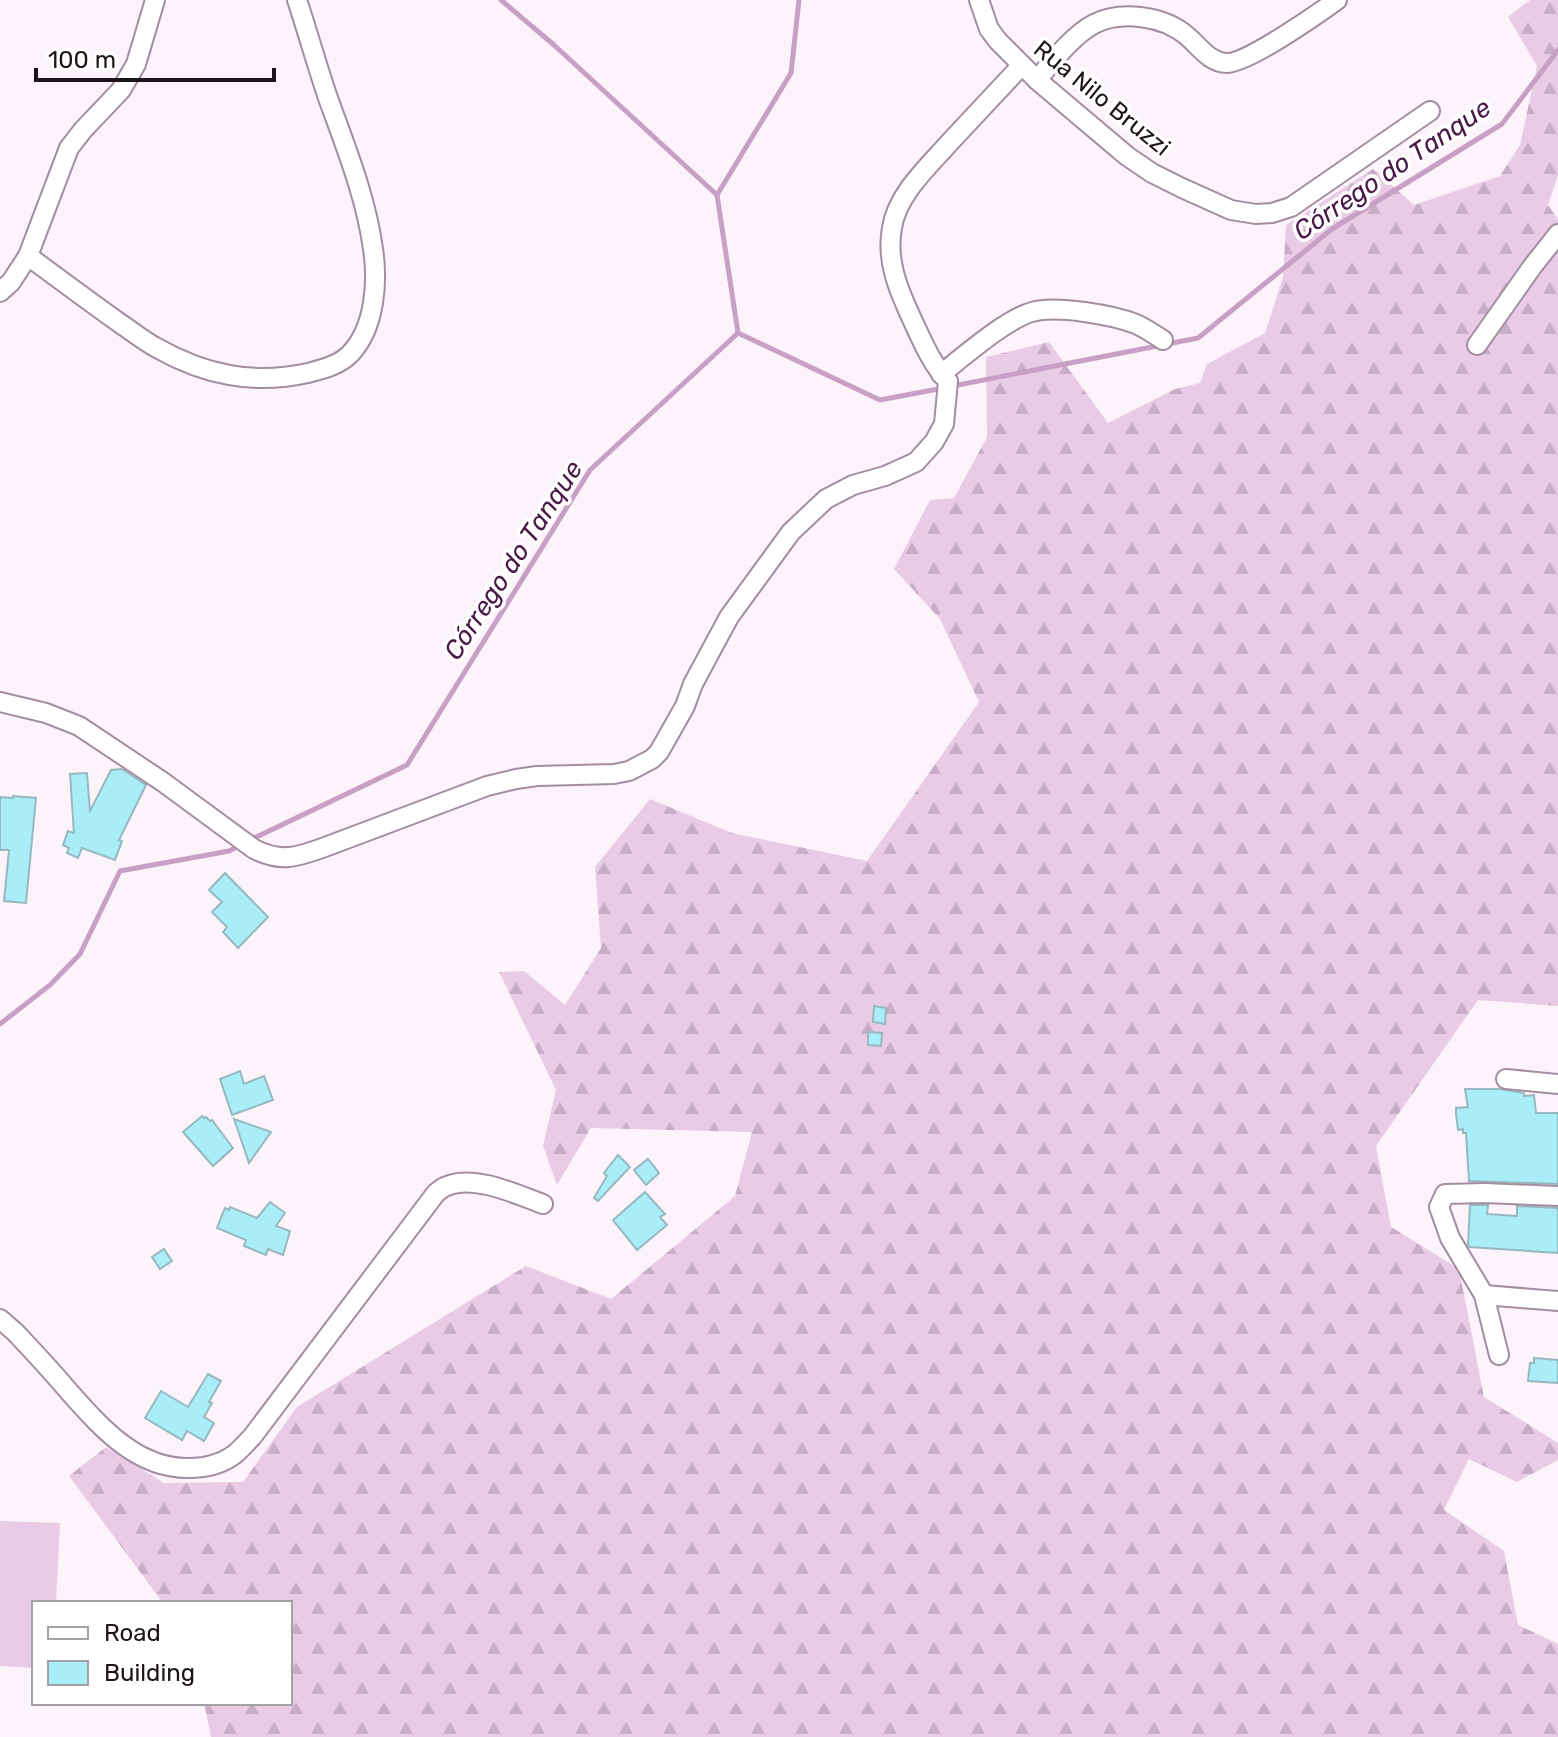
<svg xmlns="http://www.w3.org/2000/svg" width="1558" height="1737" font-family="Rubik,sans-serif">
<defs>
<pattern id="forest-firs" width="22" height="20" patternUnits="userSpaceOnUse" patternTransform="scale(2)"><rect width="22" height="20" fill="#e9cbe6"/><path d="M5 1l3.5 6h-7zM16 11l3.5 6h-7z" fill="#c7adc5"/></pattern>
</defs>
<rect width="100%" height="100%" fill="#fdf3fb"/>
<path fill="url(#forest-firs)" d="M1530,0H1558V175L1548,205L1558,219V1006L1478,1000L1376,1146L1391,1227L1459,1269L1484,1397L1558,1443V1460L1517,1482L1469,1459L1444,1510L1504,1551L1518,1625L1558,1644V1737H211L204,1703H290V1603H163L69,1476L106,1447L164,1483L243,1482L297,1407L526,1266L611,1299L735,1196L752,1132L591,1128L557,1185L543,1146L556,1090L499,972L524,971L565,1005L601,948L595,867L650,799L732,833L867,861L979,702L940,619L894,569L930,500L954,498L987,437L986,357L1049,342L1108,423L1175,389L1200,383L1207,364L1265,333L1283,277L1286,225L1373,169L1414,205L1500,176L1520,145L1537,66L1508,17Z"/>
<path fill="#e9cbe6" d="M0,1521L60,1523L56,1603H34V1668L0,1666Z"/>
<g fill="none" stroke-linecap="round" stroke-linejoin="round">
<g stroke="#c9a0c5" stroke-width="5">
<path d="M501,0L554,45L717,195"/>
<path d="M738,333L717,195L791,73L799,0"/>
<path d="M953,386L1198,338L1332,229L1502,124L1558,50"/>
<path d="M248,841L407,765L590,470L738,333L880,400L943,388"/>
<path d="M0,1024L50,985L80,954L120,871L229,851L239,846"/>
</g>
</g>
<g fill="#a9edf9" stroke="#96b8be" stroke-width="2">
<path d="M122,769L146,785L119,840L122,841L115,860L82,848L78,858L67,853L69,848L63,845L68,831L74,833L70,774L87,773L90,811L111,770Z"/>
<path d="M13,796L36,798L26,903L4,901L9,850H0V797L13,798Z"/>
<path d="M225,873L268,917L238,948L223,932L227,927L212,912L222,902L209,890Z"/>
<path d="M874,1006L886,1008L885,1024L873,1022Z"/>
<path d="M868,1032L882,1033L881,1046L868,1045Z"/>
<path d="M240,1071L244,1084L264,1076L273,1100L232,1115L220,1079Z"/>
<path d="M1465,1089H1500L1524,1093V1096L1534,1095L1536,1113H1558V1184L1469,1181L1466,1133H1463V1129L1458,1130L1456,1114V1108L1468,1107Z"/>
<path d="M202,1116L204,1118L206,1117L210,1121L212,1120L233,1148L213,1166L183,1132Z"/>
<path d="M234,1119L271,1132L249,1163Z"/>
<path d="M618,1155L630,1167L598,1201L594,1198L607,1176L604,1173Z"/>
<path d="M648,1159L659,1173L646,1185L634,1170Z"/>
<path d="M645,1192L665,1214L660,1217L667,1225L637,1250L613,1220Z"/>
<path d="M270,1202L285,1213L276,1226L290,1231L283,1255L268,1249L266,1255L244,1246L246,1240L217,1228L225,1208L229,1210L230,1207L257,1218Z"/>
<path d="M1470,1205H1488L1487,1214L1517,1216V1206L1558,1208V1253L1469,1247L1468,1244Z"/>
<path d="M164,1249L172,1261L160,1269L152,1257Z"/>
<path d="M1534,1358L1558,1360V1383L1528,1381L1530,1363H1534Z"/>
<path d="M208,1374L221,1381L209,1402L212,1403L204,1417L214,1423L204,1441L187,1431L182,1440L145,1418L161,1391L188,1407Z"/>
</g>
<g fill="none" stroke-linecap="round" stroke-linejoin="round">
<defs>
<g id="street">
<path d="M979,0L989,29L998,41L1037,80L1127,156L1152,173L1182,188L1231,210L1256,214L1272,213L1291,207L1430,111"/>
<path d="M1037,80C1052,62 1073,35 1094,24C1121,10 1164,16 1187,36C1199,46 1209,62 1226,63C1245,65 1319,13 1337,0"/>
<path d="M28,256C59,279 90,302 121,324C133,332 144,341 157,348C205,375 253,385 308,373C323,369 340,365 351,353C375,327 378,282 373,249C366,197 346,148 328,98C317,66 308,33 297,0"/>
<path d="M0,292L11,282L28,256L69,148L83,130L121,90L136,64L155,0"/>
<path d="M1477,345L1532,267L1558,234"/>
<path d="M941,374C963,357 1006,319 1032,312C1056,305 1113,315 1136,324C1145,328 1154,334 1163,340"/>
<path d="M0,702L46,713L79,726L163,782L254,849C282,863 297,857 325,847L487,786L516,779L537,776L614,774L629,771L652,759L659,752L685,706L693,684L729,617L791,532L826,499L853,485L885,476L916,462L934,442L944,424L948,381C931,364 921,338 911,317C898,289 886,260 892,228C897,194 929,166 950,142C974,116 998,91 1022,65"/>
<path d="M1506,1079L1558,1084"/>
<path d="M1484,1295L1450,1238L1439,1207L1445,1194L1484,1193L1558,1196"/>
<path d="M0,1319L15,1332C32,1350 49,1368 65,1387C98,1424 135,1469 189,1468C205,1468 222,1464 235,1454C241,1449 247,1442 252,1437L436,1193C440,1190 443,1187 447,1186C474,1174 518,1195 543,1204"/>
<path d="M1499,1355L1484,1295L1558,1301"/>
</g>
</defs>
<use href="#street" stroke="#a38da1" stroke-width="22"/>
<use href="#street" stroke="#fff" stroke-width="18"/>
</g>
<g text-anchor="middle" stroke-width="7" stroke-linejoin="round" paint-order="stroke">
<g font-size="24" fill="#1c131b" stroke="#fff">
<text transform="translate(1102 98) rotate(39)" y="8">Rua Nilo Bruzzi</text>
</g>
<g font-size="26" font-style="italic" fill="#4a1847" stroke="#fff">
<text transform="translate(1392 169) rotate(-34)" y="9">Córrego do Tanque</text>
<text transform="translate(513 560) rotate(-57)" y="9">Córrego do Tanque</text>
</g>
</g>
<rect x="32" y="1601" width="260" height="104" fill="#ffffff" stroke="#a4a1a4" stroke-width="2"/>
<rect x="48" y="1627" width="40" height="12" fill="#ffffff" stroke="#a4a1a4" stroke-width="2"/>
<text x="104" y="1641" font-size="24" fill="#1c131b">Road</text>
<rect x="48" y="1661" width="40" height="24" fill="#a9edf9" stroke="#a4a1a4" stroke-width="2"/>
<text x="104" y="1681" font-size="24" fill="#1c131b">Building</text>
<path d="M36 68v12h238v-12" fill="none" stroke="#1c131b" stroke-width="4"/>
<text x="48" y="68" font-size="24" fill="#1c131b" stroke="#ffffff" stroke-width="6" paint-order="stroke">100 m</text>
</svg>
